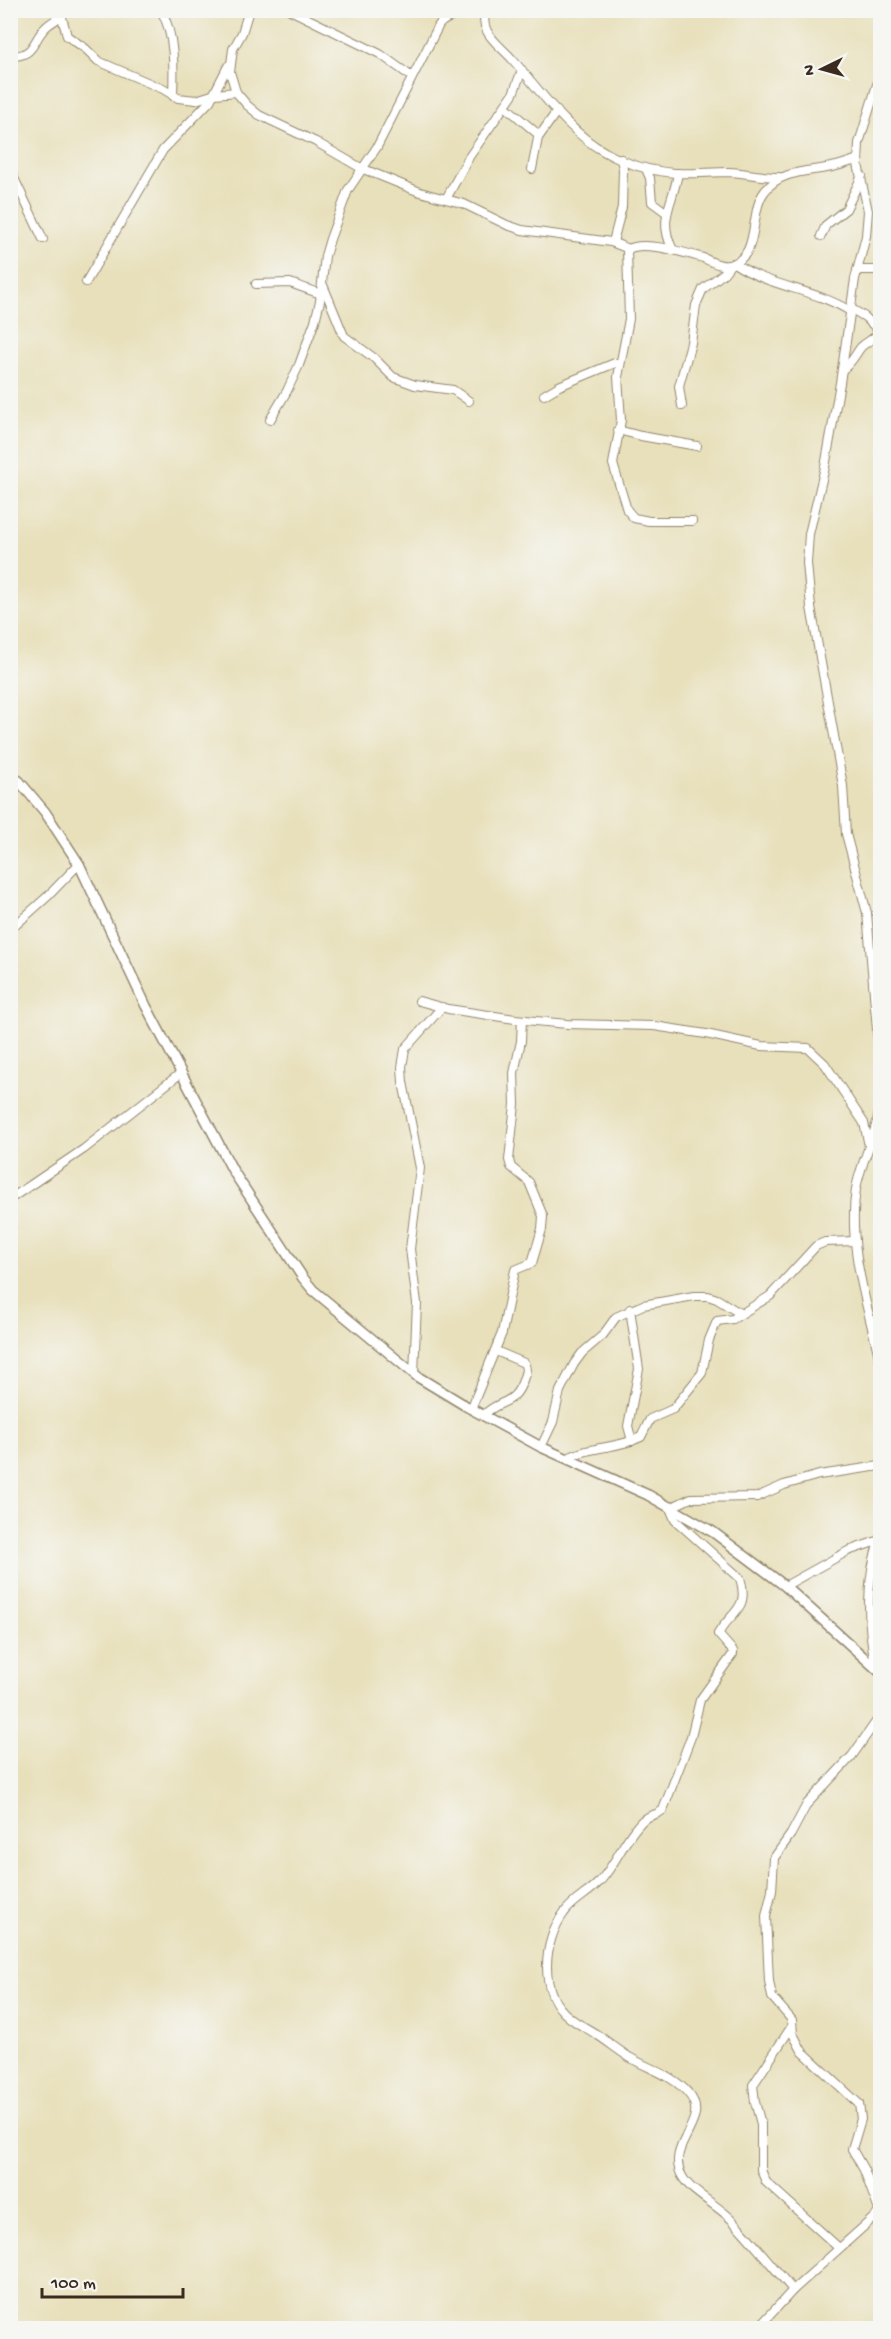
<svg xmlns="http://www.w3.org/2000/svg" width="891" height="2339" font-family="'Gochi Hand',sans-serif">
<rect width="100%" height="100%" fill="#f6f6f2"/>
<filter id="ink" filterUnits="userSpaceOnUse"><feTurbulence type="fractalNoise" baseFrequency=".0167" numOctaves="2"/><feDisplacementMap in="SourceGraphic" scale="12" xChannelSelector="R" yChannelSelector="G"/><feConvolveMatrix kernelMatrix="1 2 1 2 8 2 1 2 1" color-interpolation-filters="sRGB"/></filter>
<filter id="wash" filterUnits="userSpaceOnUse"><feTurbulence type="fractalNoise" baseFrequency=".008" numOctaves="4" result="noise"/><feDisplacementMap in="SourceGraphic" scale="24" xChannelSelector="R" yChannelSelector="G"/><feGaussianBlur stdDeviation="1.35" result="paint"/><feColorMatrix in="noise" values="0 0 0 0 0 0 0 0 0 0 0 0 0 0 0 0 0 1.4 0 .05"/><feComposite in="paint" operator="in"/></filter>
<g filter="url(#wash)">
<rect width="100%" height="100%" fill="#e8e0bb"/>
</g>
<g filter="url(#ink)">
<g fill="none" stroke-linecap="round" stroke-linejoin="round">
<defs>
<g id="minor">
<path d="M161,10C175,35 174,68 173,96"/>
<path d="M249,10L242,33L233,49L230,72L236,92L247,105L259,115L316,142L361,168L420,192L464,204L507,225L522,230L611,242L629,249"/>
<path d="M290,10L380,54L412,77"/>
<path d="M487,10C476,31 500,45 512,59C539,89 569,133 605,152C626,164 650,171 675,173C692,174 711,172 729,172C746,173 763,177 779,177"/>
<path d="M62,17L67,36L86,49L98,61L163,89L178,98L196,100L215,94L236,92"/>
<path d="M10,56C36,57 32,39 47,26C54,20 61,18 66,10"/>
<path d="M880,75L859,143L858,164L868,211L866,236L855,279L840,383L825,467L809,534L807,563L811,607L843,786L846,834L867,913L880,1064"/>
<path d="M505,106L539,135"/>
<path d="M10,149L12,174L43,239"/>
<path d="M532,169L538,138L557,111"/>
<path d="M646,169L650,178L652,202L667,213"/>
<path d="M446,199L469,157L513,94L522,70"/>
<path d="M821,236L826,225L846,209L862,176"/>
<path d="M613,242L622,207L623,169L621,159"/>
<path d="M673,250C657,218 673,205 678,173"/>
<path d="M734,263C771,288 812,288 850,311"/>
<path d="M857,270H880"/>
<path d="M86,282L163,150L210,101L228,66"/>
<path d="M256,284L290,283L321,294"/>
<path d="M323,285L344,336L374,358L393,377L415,385L453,390L469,401"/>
<path d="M850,308L865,317L880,332"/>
<path d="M842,370C853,362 854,356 861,347C867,341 875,339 880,331"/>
<path d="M544,395L559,386L615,363"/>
<path d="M682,406L679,386L691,343L696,305L703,289L724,273L730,265"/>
<path d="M270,420L287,391L299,365L315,321L320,301L325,256L330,239L348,190L377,147L439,25C450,12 470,15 486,13"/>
<path d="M618,430L641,436L697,446"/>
<path d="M692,521H649L634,518L627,510L613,464L621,420L618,377L629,319L627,250C642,239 686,253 703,258C711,261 720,267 729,265C762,257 748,212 765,191C781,170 808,172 832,167C841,165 850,162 858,159"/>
<path d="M10,930L48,896L79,864"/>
<path d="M419,1001L448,1009L515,1019L567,1024L654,1026L706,1034L761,1046L808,1048L825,1064L864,1123L869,1146"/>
<path d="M880,1106C877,1135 861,1160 856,1189C847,1247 868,1306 880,1362"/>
<path d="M10,1199L84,1149L181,1073"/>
<path d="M630,1309L639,1369L628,1426L632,1441"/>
<path d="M414,1373L417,1303L410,1249L420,1168L403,1082L402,1067L405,1049L442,1007"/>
<path d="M471,1409L502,1333L515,1270L532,1263L542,1229L543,1216L529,1182L511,1167L509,1160L515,1104L514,1073L521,1041L522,1020"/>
<path d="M483,1416C498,1398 515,1408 524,1377C526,1371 527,1369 524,1363L496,1351"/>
<path d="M541,1447L553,1422L560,1391L574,1364L582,1353L603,1335L616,1317L643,1305L694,1296H708L717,1299L741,1314"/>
<path d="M568,1458C589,1446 617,1449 641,1437L650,1419L673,1409L702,1373L709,1340L717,1321L733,1319L770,1296L816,1246L825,1242L855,1241"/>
<path d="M785,1586L848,1551L880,1540"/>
<path d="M876,1668C867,1624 865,1581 880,1538"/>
<path d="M792,2026L753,2085L755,2102L761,2124V2170L766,2182L839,2248"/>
<path d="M880,2213L864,2170L852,2149L861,2119L859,2104L802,2051L793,2034L792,2020L772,1997L769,1981L766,1916L772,1891L774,1858L791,1834L807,1804L852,1756L880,1716"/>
<path d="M793,2290C773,2267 754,2243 733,2221C720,2206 691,2193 682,2176C664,2144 713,2121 688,2093C673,2075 649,2069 629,2057C618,2050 607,2041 596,2034C587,2028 577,2024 569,2017C538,1993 543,1941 564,1913C574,1899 590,1893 601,1880C617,1862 625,1837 643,1820C649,1815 657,1815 663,1810L691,1737L700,1700L733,1654V1651L718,1634C731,1611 750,1610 740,1578L675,1520L670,1508L691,1498L757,1497L784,1485L819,1475L880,1466"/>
<path d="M758,2328L793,2290L880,2212"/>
</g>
<path id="tertiary" d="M10,775L19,781L45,812L79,864L146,1006L233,1171L303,1278L313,1290L418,1377L466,1406L541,1447L648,1495L713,1532L785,1586L880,1672"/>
</defs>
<use href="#minor" stroke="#92856c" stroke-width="10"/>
<use href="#tertiary" stroke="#92856c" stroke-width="12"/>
<use href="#minor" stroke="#fff" stroke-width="8"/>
<use href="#tertiary" stroke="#fff" stroke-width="9"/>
</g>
</g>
<rect width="891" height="2339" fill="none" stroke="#f6f6f2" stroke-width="36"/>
<g transform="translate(822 69) rotate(265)" stroke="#f6f6f2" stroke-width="4.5" paint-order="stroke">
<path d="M0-4.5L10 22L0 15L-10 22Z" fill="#3b2a1e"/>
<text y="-9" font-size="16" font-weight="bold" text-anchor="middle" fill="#3b2a1e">N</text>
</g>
<path d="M42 2288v9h141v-9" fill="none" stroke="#3b2a1e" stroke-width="3"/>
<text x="51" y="2288" font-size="18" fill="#3b2a1e" stroke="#f6f6f2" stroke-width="4.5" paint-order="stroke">100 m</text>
</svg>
